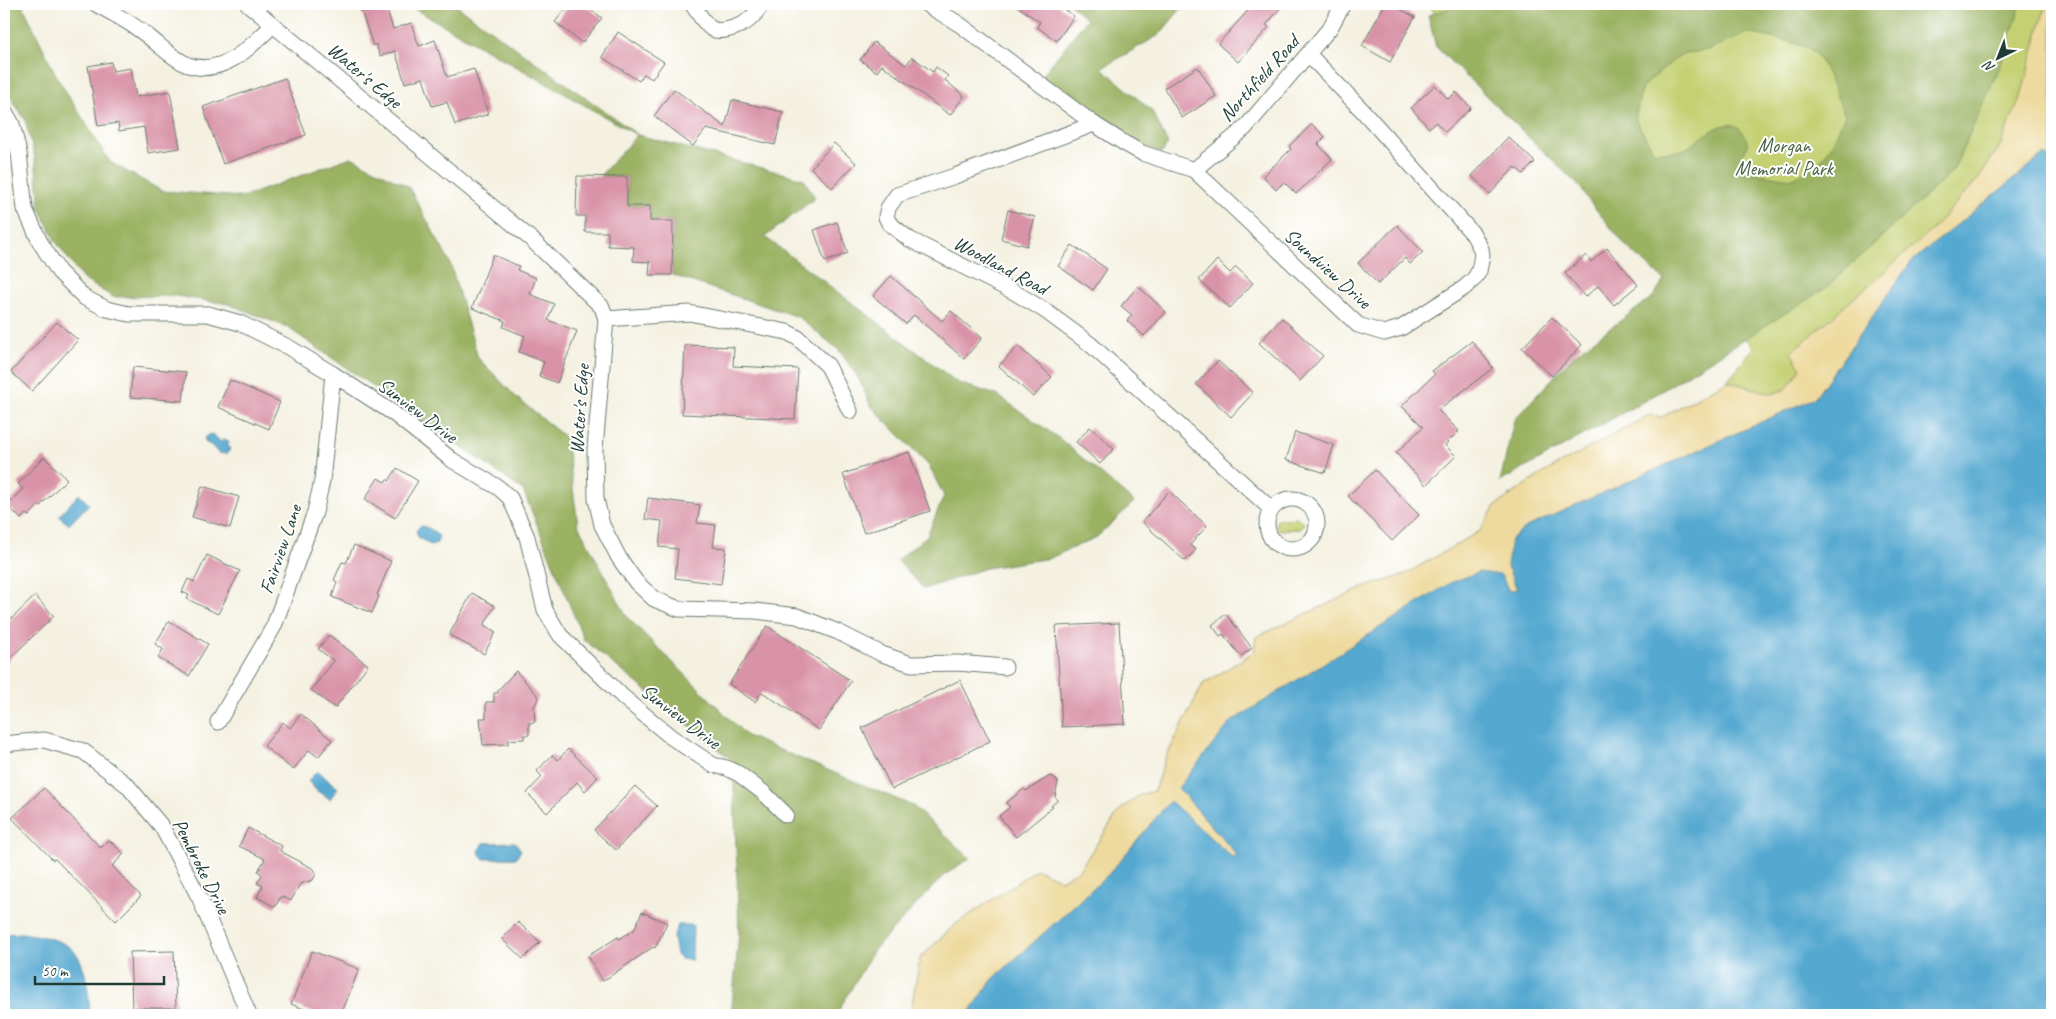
<svg xmlns="http://www.w3.org/2000/svg" width="2056" height="1019" font-family="Caveat,sans-serif">
<rect width="100%" height="100%" fill="#fff"/>
<filter id="ink" filterUnits="userSpaceOnUse"><feTurbulence type="fractalNoise" baseFrequency=".02" numOctaves="2"/><feDisplacementMap in="SourceGraphic" scale="10" xChannelSelector="R" yChannelSelector="G"/><feConvolveMatrix kernelMatrix="1 2 1 2 8 2 1 2 1" color-interpolation-filters="sRGB"/></filter>
<filter id="wash" filterUnits="userSpaceOnUse"><feTurbulence type="fractalNoise" baseFrequency=".0096" numOctaves="4" result="noise"/><feDisplacementMap in="SourceGraphic" scale="20" xChannelSelector="R" yChannelSelector="G"/><feGaussianBlur stdDeviation="1.12" result="paint"/><feColorMatrix in="noise" values="0 0 0 0 0 0 0 0 0 0 0 0 0 0 0 0 0 1.4 0 .05"/><feComposite in="paint" operator="in"/></filter>
<g filter="url(#wash)">
<rect width="100%" height="100%" fill="#f4f1e1"/>
<g fill="#c4d072" stroke="#728653">
<path d="M1427,4H2046L2022,93L2000,146L1979,178L1932,230L1791,353L1801,368L1786,389L1772,394L1727,381L1754,347Z"/>
<path d="M1298,518L1304,523L1301,529L1280,530L1276,527V521L1280,519Z"/>
</g>
<g fill="#9bb264" stroke="#5d784c" fill-rule="evenodd">
<path d="M4,4H22L58,79L110,162L162,191L243,197L351,157L409,187L450,263L478,358L517,398L566,438L578,525L627,617L747,736L913,806L970,858L943,876L873,951L836,1015H731L739,934L733,761L584,640L523,490L287,327L228,304L176,296L113,297L83,279L56,242L40,208L35,158L25,120L4,87Z"/>
<path d="M406,4H454L638,135L804,179L815,198L765,237L958,383L997,395L1060,439L1134,502L1097,537L1050,558L986,568L924,589L897,560L927,536L944,496L929,466L871,406L859,379L839,350L798,317L672,275L673,221H650V206H627V177L600,176L637,135Z"/>
<path d="M1070,4H1185L1159,35L1102,68L1152,111L1168,144L1162,153C1117,138 1079,105 1042,76L1087,19Z"/>
<path d="M1463,4H2021L2002,62L1953,171L1827,287L1660,392L1500,482L1514,420L1576,353L1653,297L1664,280L1626,246L1586,197L1581,188L1436,47L1428,15ZM1747,33C1762,36 1805,43 1814,52C1825,63 1838,100 1845,115L1831,147L1817,166L1791,179L1751,173L1738,169L1735,164C1743,154 1752,147 1744,134C1729,109 1701,141 1685,149C1677,153 1663,151 1654,152L1635,119L1642,87L1680,55L1711,49Z"/>
</g>
<path fill="#eeda9e" stroke="#868c69" d="M2046,4H2052V145L2050,151L2052,152V160L2044,154L1911,262L1815,398L1529,526L1507,566L1517,589L1281,691L1231,722L1237,855L1232,858L1170,801L1109,874L992,980L968,1015H910L920,958L956,924L1037,869L1061,880L1079,870L1120,810L1139,795L1154,791L1165,759L1203,684L1254,652L1256,637L1365,587L1404,575L1480,531L1495,506L1543,473L1651,414L1660,418L1727,381L1772,394L1786,389L1801,368L1791,353L1932,230L1979,178L2000,146L2022,93Z"/>
<g fill="#54a8d0" stroke="#3a7282">
<path d="M2045,154L2052,160V1015H968L992,980L1109,874L1170,801L1232,857L1237,855L1178,788L1231,722L1450,583L1479,572L1501,575L1509,591L1517,589L1507,566L1511,539L1529,526L1815,398L1911,262Z"/>
<path d="M210,434L214,435L221,442L224,439L229,441L228,446L230,449L227,454L218,453L211,445L206,443L204,438Z"/>
<path d="M79,494L89,504L69,525L59,516Z"/>
<path d="M420,526C427,526 435,531 439,537L437,543L430,545L418,537L416,531Z"/>
<path d="M317,771L338,788L330,799L317,791L308,781Z"/>
<path d="M515,842L521,850L516,858L484,859L480,855L479,849L484,843Z"/>
<path d="M678,925H693L692,960L682,959L676,955L673,937Z"/>
<path d="M22,933C38,936 62,938 74,951C87,964 89,997 90,1015H4V934Z"/>
</g>
<g id="blocks">
<g fill="#d993a8">
<path d="M369,4H385L393,29L411,23L419,46L435,40L447,77L474,69L488,114L455,125L447,102L432,106L423,78L405,83L395,51L380,56L376,44L373,46L360,7Z"/>
<path d="M570,4H584L602,18L582,43L555,22Z"/>
<path d="M1014,4H1056L1074,16L1057,41L1037,27L1040,22Z"/>
<path d="M1254,4H1284L1266,25L1269,27L1238,62L1218,44Z"/>
<path d="M1385,4H1390L1415,17L1390,62L1362,46Z"/>
<path d="M618,32L664,62L652,79L644,74L639,81L602,57Z"/>
<path d="M874,42L906,65L912,57L933,72L936,67L948,76L945,80L964,96L950,115L882,65L877,72L860,60Z"/>
<path d="M111,62L113,71L131,68L136,97L170,91L180,148L148,153L144,127L119,131L118,123L98,126L88,66Z"/>
<path d="M1198,67L1216,96L1182,118L1164,88Z"/>
<path d="M285,78L306,135L223,164L203,107Z"/>
<path d="M1435,85L1448,99L1456,92L1471,108L1445,132L1436,122L1429,128L1411,108Z"/>
<path d="M674,89L725,127L732,100L783,112L775,145L706,129L693,146L654,116Z"/>
<path d="M1312,124L1325,137L1318,144L1332,159L1296,194L1284,182L1276,190L1263,176L1291,149L1289,146Z"/>
<path d="M1508,137L1535,162L1523,174L1515,167L1490,194L1472,176Z"/>
<path d="M834,143L856,163L832,188L811,168Z"/>
<path d="M577,176L627,177V206H650V221H673L672,275H649L650,262L633,261L634,247L608,246V232H585V216H576Z"/>
<path d="M1008,210L1035,217L1027,246L1001,239Z"/>
<path d="M837,222L848,253L825,262L814,230Z"/>
<path d="M1397,225L1423,252L1410,264L1405,258L1378,284L1358,263Z"/>
<path d="M1072,245L1107,269L1093,290L1058,266Z"/>
<path d="M1607,248L1638,285L1614,305L1598,286L1585,297L1565,273L1586,255L1591,262Z"/>
<path d="M493,255L519,266L517,270L536,278L530,294L554,304L548,320L577,331L557,383L539,376L544,362L519,352L525,336L503,327L505,321L472,308Z"/>
<path d="M1217,260L1230,273L1236,267L1253,283L1230,308L1199,280Z"/>
<path d="M891,276L942,321L951,311L982,338L964,359L914,315L906,324L873,296Z"/>
<path d="M1138,286L1166,312L1144,336L1127,321L1132,315L1121,306Z"/>
<path d="M1552,317L1582,345L1552,376L1522,348Z"/>
<path d="M1282,318L1323,356L1300,381L1259,343Z"/>
<path d="M57,322L78,340L32,391L11,372Z"/>
<path d="M1472,341L1493,368L1438,410L1459,431L1445,445L1456,456L1426,485L1396,453L1423,427L1402,406L1435,374L1432,371Z"/>
<path d="M685,345L734,347L733,366L798,369L795,419L682,414Z"/>
<path d="M1018,346L1052,377L1033,397L999,366Z"/>
<path d="M1218,361L1253,393L1231,417L1196,384Z"/>
<path d="M133,367L186,372L183,401L130,397Z"/>
<path d="M230,380L280,402L269,429L218,407Z"/>
<path d="M1090,427L1114,449L1100,464L1076,442Z"/>
<path d="M1295,432L1334,445L1325,473L1286,460Z"/>
<path d="M909,452L930,511L864,533L843,474Z"/>
<path d="M44,457L67,479L40,506L39,505L29,516L26,514L21,519L7,505L23,489L18,484Z"/>
<path d="M397,468L418,481L395,518L365,499L378,478L385,482L387,479L389,481Z"/>
<path d="M1375,470L1419,515L1392,541L1348,496Z"/>
<path d="M202,486L239,497L230,528L192,517Z"/>
<path d="M1169,491L1207,526L1190,545L1196,550L1185,561L1142,522Z"/>
<path d="M648,498L700,505L697,523L716,525L713,547L726,548L721,584L675,578L678,549L659,547L662,521L645,519Z"/>
<path d="M354,545L391,561L377,595L379,596L372,613L332,597L337,582L334,580L342,562L346,563Z"/>
<path d="M207,555L240,571L218,614L187,599L189,595L182,592L188,579L194,582Z"/>
<path d="M472,593L495,606L484,625L496,632L484,654L449,635Z"/>
<path d="M35,596L54,616L4,664V626Z"/>
<path d="M1226,614L1252,648L1241,656L1223,634L1220,636L1212,625Z"/>
<path d="M169,621L208,644L189,676L158,658L163,649L155,644Z"/>
<path d="M1119,623L1125,724L1062,727L1056,626Z"/>
<path d="M767,626L851,681L819,730L762,692L755,702L729,684Z"/>
<path d="M329,635L368,665L335,708L311,690L334,661L318,649Z"/>
<path d="M516,671L539,697L534,707L535,722L529,723V735H524V739L508,740V744L483,745L480,718H486V702H494V693H498V690Z"/>
<path d="M960,680L990,741L892,789L862,728Z"/>
<path d="M301,714L332,740L318,757L309,750L293,770L264,746L283,722L290,728Z"/>
<path d="M568,749L598,777L585,791L577,782L547,813L527,793L542,777L537,771L552,755L558,760Z"/>
<path d="M1050,776L1054,777L1058,782L1055,797L1058,800L1051,806L1053,807L1016,837L999,816L1010,807L1006,803L1024,789L1026,791Z"/>
<path d="M635,786L657,806L616,850L594,830Z"/>
<path d="M44,788L101,848L109,840L124,854L112,866L141,896L116,921L55,859L53,860L12,818Z"/>
<path d="M248,828L282,846L280,851L314,869L316,874L313,880L300,884L291,901L281,896L275,907L257,897L263,886L257,883L262,875L258,871L265,859L239,846Z"/>
<path d="M642,912L667,923L655,948L653,947L603,981L588,956L618,937L619,939L634,930Z"/>
<path d="M518,922L540,942L523,959L502,939Z"/>
<path d="M174,951L176,1008H132L130,952Z"/>
<path d="M312,951L359,969L341,1015H319L291,1004Z"/>
</g>
</g>
</g>
<g filter="url(#ink)">
<use href="#blocks" fill-opacity="0" stroke="#6a7c71" stroke-width="1"/>
<g fill="none" stroke-linecap="round" stroke-linejoin="round">
<defs>
<g id="street">
<path d="M96,4C112,13 130,22 145,34C159,44 171,58 188,65C222,77 252,46 273,25"/>
<path d="M248,4L531,239L602,307L606,319L595,449L596,499L602,525L619,558L636,582L654,599L679,609L755,611L797,616L838,632L882,654L911,664L958,663L1005,667"/>
<path d="M692,4C698,12 703,23 712,29C723,34 745,25 752,17C756,13 759,8 762,4"/>
<path d="M926,4L959,24L1094,124L1124,143L1142,153L1194,170L1358,325L1384,333L1401,328L1464,288L1474,279L1479,271L1482,255L1481,249L1473,234L1362,110L1309,55"/>
<path d="M4,110L12,124L19,153L25,209L40,242L59,272L85,298L107,309L129,314H208L240,323L288,347L333,374L393,413L452,460L499,488L510,498L527,537L545,610L560,635L623,697L671,737L713,765L727,768L739,774L764,793L786,815"/>
<path d="M1094,124L955,176L897,195L888,208L886,217L889,223L909,239L1014,292L1044,310L1090,344L1271,509"/>
<path d="M1194,170L1245,128L1330,28L1343,4"/>
<path d="M606,319L689,313L787,332L798,338L828,366L850,411"/>
<circle cx="1292" cy="524" r="25"/>
<path d="M218,722L274,626L315,512L322,481L333,374"/>
<path d="M4,744L44,740L83,751L127,785L162,827L200,899L249,1015"/>
</g>
</defs>
<use href="#street" stroke="#6a7c71" stroke-width="17"/>
<use href="#street" stroke="#fff" stroke-width="15"/>
</g>
</g>
<g text-anchor="middle" stroke-width="4" stroke-linejoin="round" paint-order="stroke">
<g font-size="20" fill="#1f3d34" stroke="#fff">
<text transform="translate(365 75) rotate(40)" y="7">Water's Edge</text>
<text transform="translate(1259 78) rotate(-48)" y="7">Northfield Road</text>
<text transform="translate(1001 265) rotate(28)" y="7">Woodland Road</text>
<text transform="translate(1328 268) rotate(42)" y="7">Soundview Drive</text>
<text transform="translate(579 409) rotate(-86)" y="7">Water's Edge</text>
<text transform="translate(418 410) rotate(37)" y="7">Sunview Drive</text>
<text transform="translate(280 549) rotate(-71)" y="7">Fairview Lane</text>
<text transform="translate(681 716) rotate(37)" y="7">Sunview Drive</text>
<text transform="translate(202 866) rotate(63)" y="7">Pembroke Drive</text>
</g>
<g font-size="20" fill="#486244" stroke="#fff">
<text x="1784" y="152">Morgan<tspan x="1784" dy="23">Memorial Park</tspan></text>
</g>
</g>
<rect width="2056" height="1019" fill="none" stroke="#fff" stroke-width="20"/>
<g transform="translate(1998 58) rotate(223)" stroke="#ffffff" stroke-width="4" paint-order="stroke">
<path d="M0-4L9 19L0 12L-9 19Z" fill="#1f3d34"/>
<text y="-8" font-size="14" font-weight="bold" text-anchor="middle" fill="#1f3d34">N</text>
</g>
<path d="M35 976v8h129v-8" fill="none" stroke="#1f3d34" stroke-width="2.5"/>
<text x="42" y="976" font-size="15" fill="#1f3d34" stroke="#ffffff" stroke-width="4" paint-order="stroke">50 m</text>
</svg>
